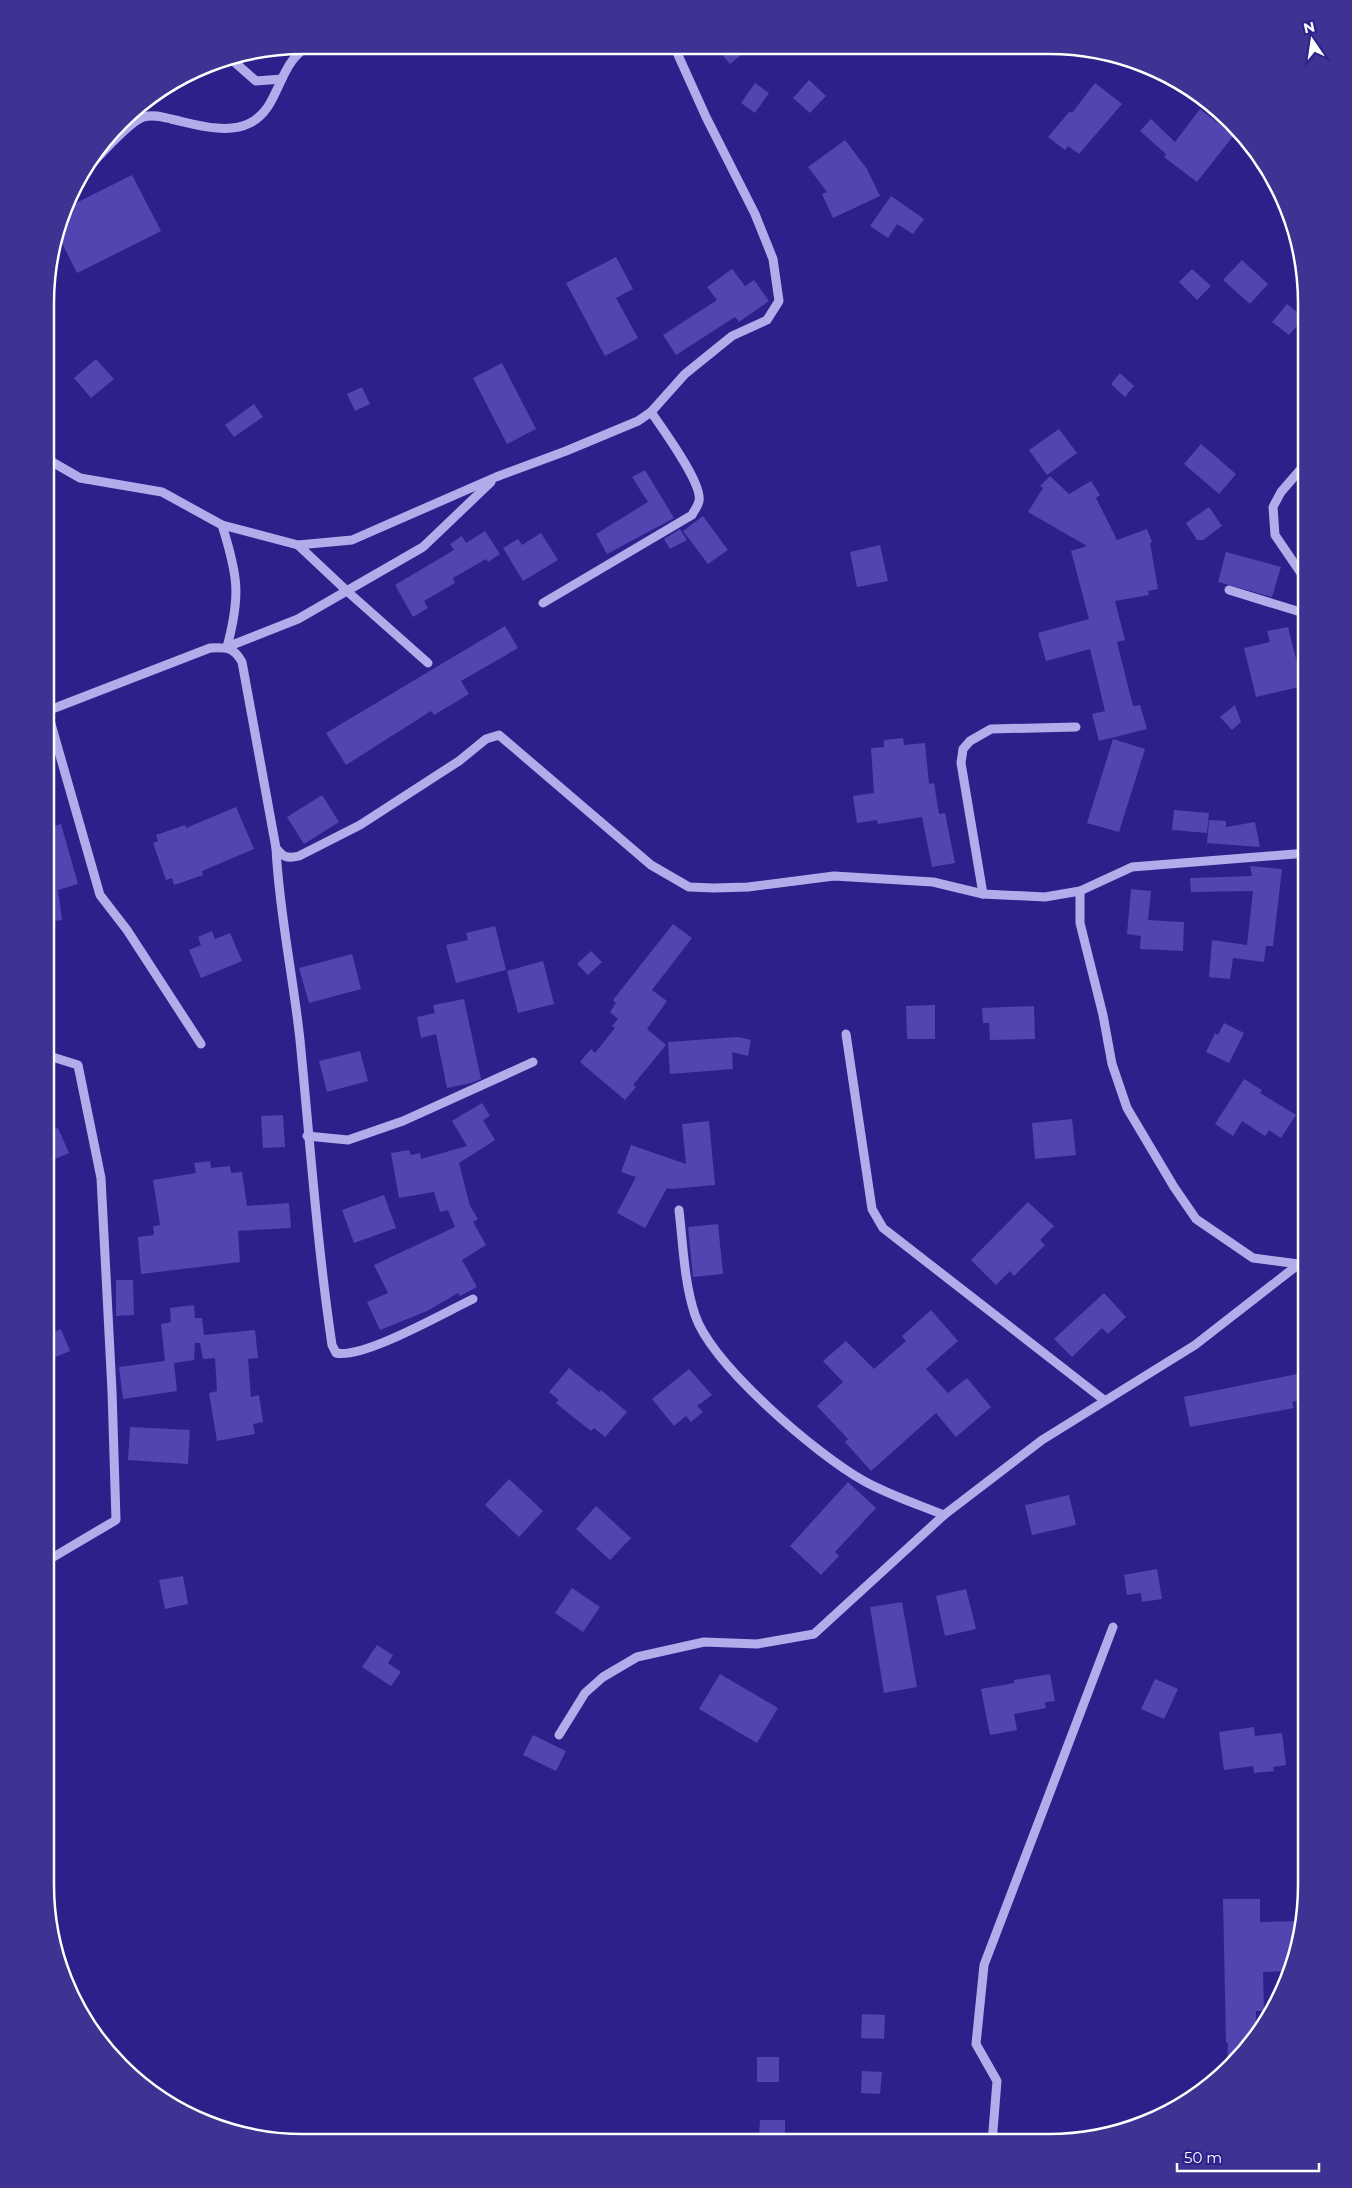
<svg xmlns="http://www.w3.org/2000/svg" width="1352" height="2188" font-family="Montserrat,sans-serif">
<rect width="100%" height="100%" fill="#2d208a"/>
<g fill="#5045b1">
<path d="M715,46H752L730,64Z"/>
<path d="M809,80L826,96L810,113L793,98Z"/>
<path d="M755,83L769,93L755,113L741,103Z"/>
<path d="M1095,83L1122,104L1079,154L1068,146L1065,150L1048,137L1070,111L1072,113Z"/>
<path d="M1200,109L1234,135L1197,182L1164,157L1166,154L1140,131L1151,119L1175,142Z"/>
<path d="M845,140L867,169L880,196L833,218L822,194L827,192L808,167Z"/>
<path d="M132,175L161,231L77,273L58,235L66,208Z"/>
<path d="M891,196L924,219L913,234L897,224L888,238L870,226Z"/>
<path d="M616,257L633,289L616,298L638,338L605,356L566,283Z"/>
<path d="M1242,260L1268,284L1250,304L1223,280Z"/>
<path d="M732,269L745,286L754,280L769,301L739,322L735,317L676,355L663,335L717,300L707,287Z"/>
<path d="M1192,269L1211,286L1197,300L1179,282Z"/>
<path d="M1287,304L1304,318L1289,335L1272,322Z"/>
<path d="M96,359L114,379L91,398L74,378Z"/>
<path d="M502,363L536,429L507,444L473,378Z"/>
<path d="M1120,373L1134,386L1125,397L1111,384Z"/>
<path d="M362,387L370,404L355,411L347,394Z"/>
<path d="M254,404L263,417L234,437L225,425Z"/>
<path d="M1059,429L1077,453L1047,475L1029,450Z"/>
<path d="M1201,444L1236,474L1219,494L1184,464Z"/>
<path d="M645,470L674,518L607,554L596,534L648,502L632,477Z"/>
<path d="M1050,476L1069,494L1091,481L1100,495L1096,498L1117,540L1147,529L1152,542L1150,543L1158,589L1148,591L1149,595L1115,601L1125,640L1117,642L1133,706L1140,705L1147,729L1099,741L1092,714L1105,711L1090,649L1046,661L1038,633L1089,619L1071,551L1087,546L1028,512L1043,488L1040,486Z"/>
<path d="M1209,507L1222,526L1203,540H1197L1186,523Z"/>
<path d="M703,516L728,550L708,564L683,531Z"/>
<path d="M680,529L687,540L670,549L664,539Z"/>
<path d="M485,531L500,554L488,562L486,559L453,578L455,583L424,601L428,608L413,617L395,585L454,550L450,544L462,536L466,543Z"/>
<path d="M541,533L558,560L523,581L503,548L518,539L522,545Z"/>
<path d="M880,545L888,581L857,587L850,552Z"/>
<path d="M1226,552L1281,567L1272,597L1218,582Z"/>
<path d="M505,626L518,648L461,681L469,694L434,715L431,711L346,765L326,733Z"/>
<path d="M1288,627L1303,686L1256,697L1244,648L1270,642L1267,631Z"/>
<path d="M1235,705L1241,722L1232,730L1220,717Z"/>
<path d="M903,738L904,745L925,743L929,784L934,783L939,814L945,813L955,863L932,867L922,817L878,824L877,820L857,823L853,796L874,793L871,748L884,747V740Z"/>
<path d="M1113,739L1145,749L1119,832L1087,823Z"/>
<path d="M322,795L339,822L304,844L287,817Z"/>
<path d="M236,807L254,849L202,871L203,875L174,885L172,878L166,880L153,843L158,841L156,835L185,825L186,828Z"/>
<path d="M1174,810L1209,813L1207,833L1172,830Z"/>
<path d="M1209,820L1226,821V827L1255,822L1260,847L1207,843Z"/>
<path d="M61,824L78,884L58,890L62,920L46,922V828Z"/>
<path d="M1250,866L1282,869L1273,946H1266L1264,962L1233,958L1230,979L1209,977L1212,940L1247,945L1253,891L1191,892L1190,878L1252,876Z"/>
<path d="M1131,889L1151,891L1148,920L1184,922L1183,951L1140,949L1141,936L1127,934Z"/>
<path d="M673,924L692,938L652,990L667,1001L647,1029L666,1045L633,1085L636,1087L625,1100L580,1062L591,1049L595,1053L615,1028L612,1026L618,1019L610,1012L616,1003L613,1000Z"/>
<path d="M495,926L506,970L456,983L446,945L468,940L466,933Z"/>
<path d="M212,931L215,939L230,933L242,961L201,978L189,950L201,945L198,937Z"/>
<path d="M591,951L602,962L588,975L577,964Z"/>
<path d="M352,954L361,989L309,1003L299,968Z"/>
<path d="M543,961L554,1004L518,1013L507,971Z"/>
<path d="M464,999L481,1079L471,1083L447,1088L436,1034L421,1038L417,1017L435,1013L433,1005Z"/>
<path d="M935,1005V1039H907L906,1006Z"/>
<path d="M1034,1006L1035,1039L990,1040L989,1023H983L982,1008Z"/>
<path d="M1224,1023L1244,1033L1229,1063L1206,1052L1215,1033L1218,1035Z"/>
<path d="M738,1037L751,1040L748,1056L732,1052L733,1069L670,1074L668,1042Z"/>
<path d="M360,1051L368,1081L327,1092L319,1061Z"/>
<path d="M1244,1079L1262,1090L1260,1093L1296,1115L1281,1138L1269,1130L1265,1136L1242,1121L1233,1136L1215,1124Z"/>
<path d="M482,1103L490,1116L483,1120L495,1140L459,1163L470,1206L478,1219L473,1222L486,1245L462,1260L477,1287L460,1296L458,1293L427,1311L380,1330L367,1302L388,1293L374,1265L455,1227L448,1210L440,1212L434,1192L399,1198L391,1153L409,1150L411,1155L420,1153L421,1159L467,1146L452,1121Z"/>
<path d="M283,1115L285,1147L263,1148L261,1116Z"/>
<path d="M1072,1119L1076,1155L1035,1159L1032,1123Z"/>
<path d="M709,1121L715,1185L671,1189L667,1188L645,1228L617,1213L636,1177L621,1172L631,1145L686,1164L682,1124Z"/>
<path d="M58,1128L69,1153L55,1159L46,1139V1133Z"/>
<path d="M210,1161L211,1168L230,1166L231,1173L242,1172L247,1206L289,1203L291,1228L238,1231L240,1262L141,1274L138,1237L154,1235L153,1226L160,1225L153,1180L196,1173L194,1163Z"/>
<path d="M384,1195L396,1228L354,1243L342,1210Z"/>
<path d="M1028,1202L1054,1226L1040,1240L1045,1245L1014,1276L1010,1271L996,1285L971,1260Z"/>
<path d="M718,1224L723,1274L693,1277L688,1227Z"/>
<path d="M116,1280H133L134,1315L116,1316Z"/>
<path d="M1104,1293L1126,1317L1108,1334L1102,1328L1072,1357L1054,1339Z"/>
<path d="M194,1305L195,1318H202L204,1335L255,1330L258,1358L248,1359L251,1397L259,1395L263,1422L253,1424L255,1434L217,1441L209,1393L217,1391L215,1358L203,1359L200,1343H195L194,1360L174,1363L177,1391L123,1399L119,1367L165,1361L161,1324L171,1322L170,1308Z"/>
<path d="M931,1310L958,1341L926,1369L948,1393L967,1378L991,1407L956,1437L936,1413L871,1471L845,1442L848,1439L817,1406L843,1382L823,1361L846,1341L874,1369L906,1341L902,1336Z"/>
<path d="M61,1329L70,1351L46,1361V1335Z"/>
<path d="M569,1368L599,1392L601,1390L627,1412L605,1437L594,1428L591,1431L573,1417L556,1403L559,1400L549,1392Z"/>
<path d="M689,1369L712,1395L697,1406L703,1412L691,1422L686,1416L674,1426L652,1399Z"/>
<path d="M1307,1372V1399L1292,1402L1294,1408L1190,1427L1184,1397Z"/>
<path d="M130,1427L190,1430L188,1464L128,1460Z"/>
<path d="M509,1479L543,1511L519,1537L485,1505Z"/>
<path d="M848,1482L876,1508L835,1552L839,1556L821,1575L790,1546Z"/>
<path d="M1069,1495L1076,1525L1032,1535L1025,1505Z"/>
<path d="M596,1506L631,1538L610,1560L576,1529Z"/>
<path d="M1157,1569L1162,1599L1142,1602L1141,1593L1127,1595L1124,1575Z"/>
<path d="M183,1576L188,1604L165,1609L159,1580Z"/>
<path d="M572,1588L600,1607L583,1632L555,1613Z"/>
<path d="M966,1589L976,1629L945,1636L936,1596Z"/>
<path d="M902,1602L917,1687L884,1693L870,1607Z"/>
<path d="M377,1645L393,1655L388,1663L401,1672L391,1686L362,1667Z"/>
<path d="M720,1674L778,1708L757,1743L699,1709Z"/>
<path d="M1050,1674L1055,1701L1045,1702L1046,1708L1014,1714L1017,1730L990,1735L981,1689L1014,1683V1680Z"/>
<path d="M1155,1679L1178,1689L1164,1719L1141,1709Z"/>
<path d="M1254,1727L1255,1736L1282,1733L1286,1765L1273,1767L1274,1771L1254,1773L1253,1766L1224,1770L1219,1732Z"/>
<path d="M533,1735L566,1751L556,1771L523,1755Z"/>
<path d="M1223,1899H1260V1922L1297,1921L1298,1940L1290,1971L1263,1972L1264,2011H1256V2038L1227,2069L1228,2043H1226Z"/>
<path d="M862,2014L885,2015L884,2039L861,2038Z"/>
<rect x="757" y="2057" width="22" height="25"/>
<path d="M862,2071L882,2072L880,2094L861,2093Z"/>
<path d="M760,2120H785V2138L759,2137Z"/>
</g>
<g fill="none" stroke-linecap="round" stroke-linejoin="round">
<g stroke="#b3aceb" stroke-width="9">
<path d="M231,59L256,81L282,79"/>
<path d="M86,170C98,158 129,121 144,117C153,114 163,117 171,119C194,124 227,135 250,123C274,111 277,81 292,61C296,55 303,50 308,45"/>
<path d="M47,459L80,478L162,492L222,525L298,545L352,540L496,477L566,451L638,421L651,412L685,374L732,336L767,320L779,301L773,259L755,214L706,117L674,46"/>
<path d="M222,525C238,576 241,595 227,647"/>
<path d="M298,545L348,592L428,663"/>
<path d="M1307,582L1275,535L1273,507L1281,492L1307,462"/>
<path d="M1229,590L1307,614"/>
<path d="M543,603L692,515C694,511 698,506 699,501C703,484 662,428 651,412"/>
<path d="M227,647L298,619L423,547L491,482"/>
<path d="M47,710L100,895L127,930L201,1044"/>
<path d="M47,711L210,648C226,647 234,647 242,662L276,848C283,857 287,859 299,856L360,825L459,761L486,739L499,735L651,865L689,887L714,888L748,887L834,876L933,882L983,894L1045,897L1080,891L1132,867L1307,853"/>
<path d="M276,848C279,912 293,975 300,1040C310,1142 317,1244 332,1345L336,1353C364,1359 445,1312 473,1299"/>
<path d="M1080,891V923L1103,1015L1112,1064L1127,1108L1174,1187L1196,1219L1253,1258L1299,1264L1307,1261"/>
<path d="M983,894L961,763L963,749L970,741L991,729L1076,727"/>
<path d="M846,1034L872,1209L883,1228L1104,1400"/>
<path d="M307,1136L348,1140L403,1121L533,1062"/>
<path d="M679,1210C683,1244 684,1282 695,1315C712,1365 817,1455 864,1481C889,1495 917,1504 944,1515"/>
<path d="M45,1562L116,1520L112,1391L101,1178L78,1065L46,1055"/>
<path d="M559,1735L585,1693L603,1677L637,1657L704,1642L757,1644L814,1634L944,1515L1042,1440L1195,1345L1299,1264"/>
<path d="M1304,1819L1305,1907"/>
<path d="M992,2143L997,2081L976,2044L984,1965L1113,1627"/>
</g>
</g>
<path d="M0 0H1352V2188H0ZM303 54H1049A249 249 0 0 1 1298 303V1885A249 249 0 0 1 1049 2134H303A249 249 0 0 1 54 1885V303A249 249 0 0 1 303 54Z" fill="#3e3293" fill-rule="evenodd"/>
<path fill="none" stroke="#fff" stroke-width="2.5" d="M303 54H1049A249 249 0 0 1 1298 303V1885A249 249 0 0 1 1049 2134H303A249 249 0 0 1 54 1885V303A249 249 0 0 1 303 54Z"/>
<g transform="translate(1312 40) rotate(347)" stroke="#2d208a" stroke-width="4" paint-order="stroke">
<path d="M0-4L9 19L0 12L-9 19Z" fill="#ffffff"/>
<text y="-8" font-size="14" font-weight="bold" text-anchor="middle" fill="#ffffff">N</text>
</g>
<path d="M1177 2163v8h142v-8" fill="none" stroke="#ffffff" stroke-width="2.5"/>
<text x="1184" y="2163" font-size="15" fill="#ffffff" stroke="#2d208a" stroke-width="4" paint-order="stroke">50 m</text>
</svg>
